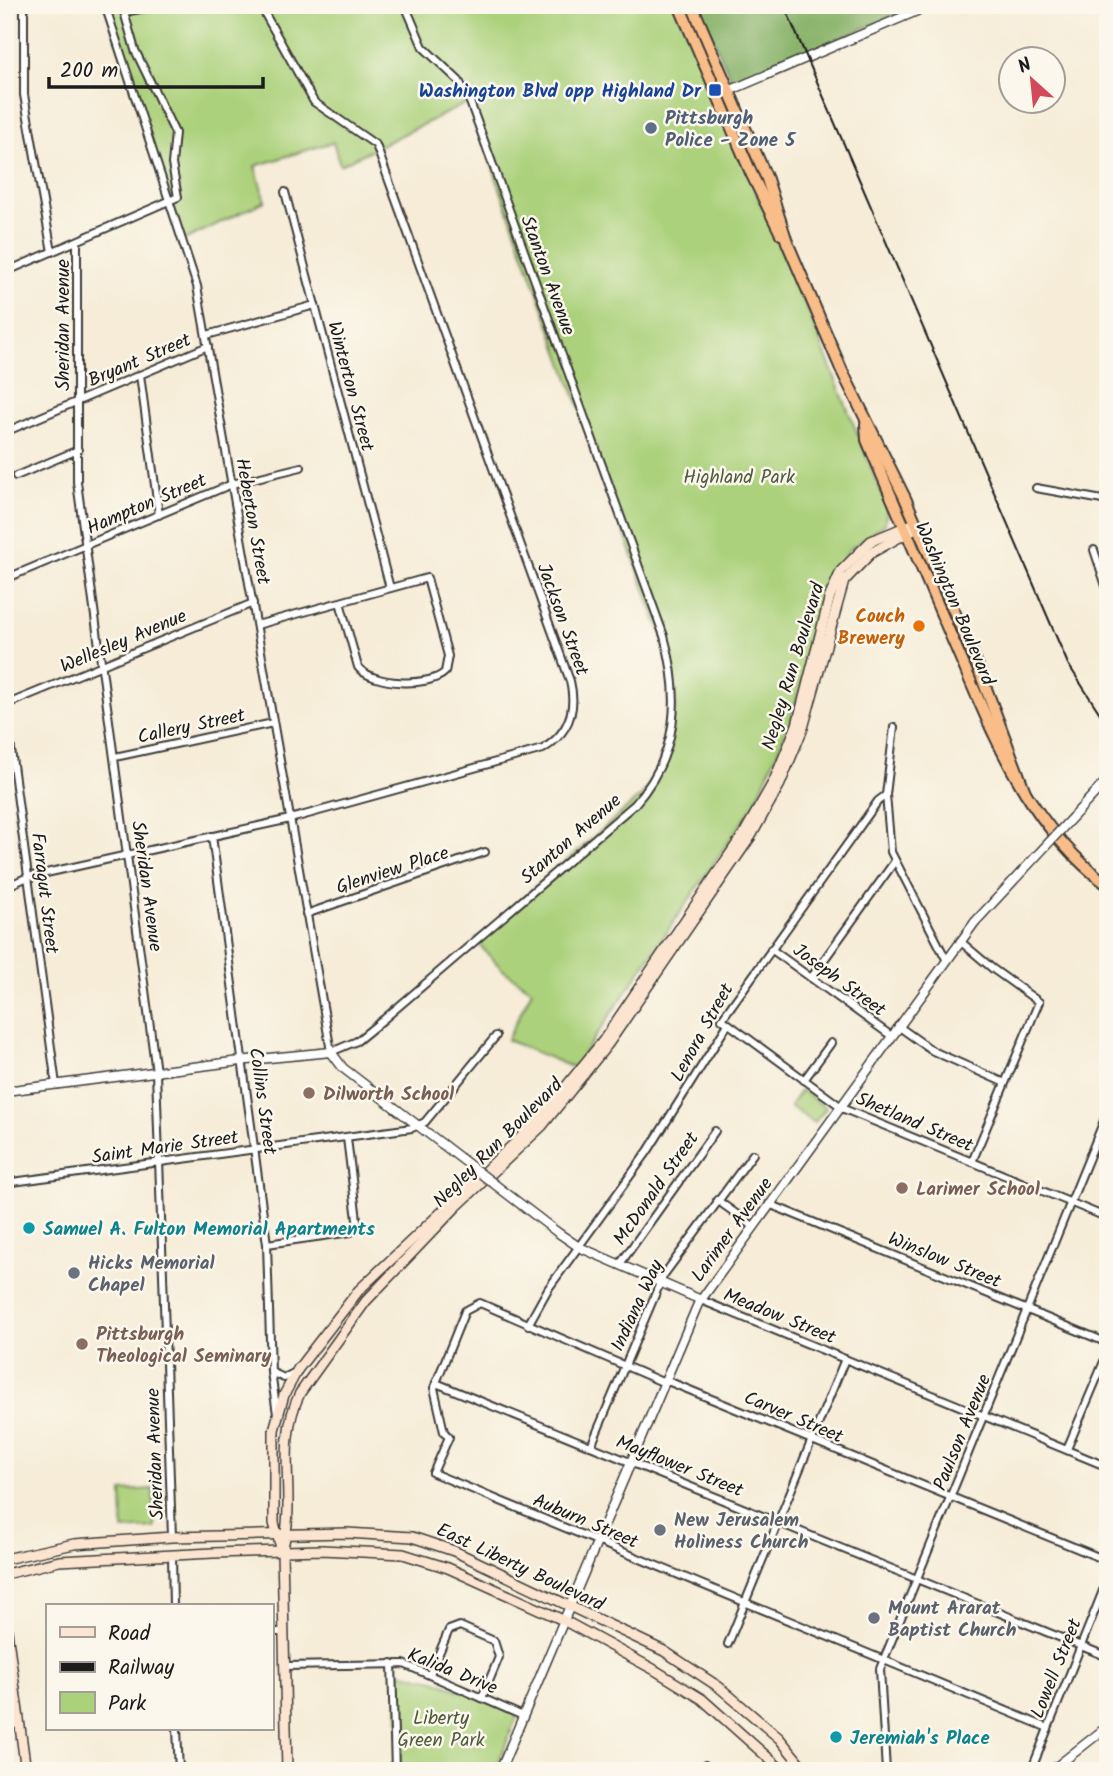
<svg xmlns="http://www.w3.org/2000/svg" width="1113" height="1776" font-family="Kalam,sans-serif">
<rect width="100%" height="100%" fill="#fbf7ec"/>
<filter id="ink" filterUnits="userSpaceOnUse"><feTurbulence type="fractalNoise" baseFrequency=".0143" numOctaves="2"/><feDisplacementMap in="SourceGraphic" scale="14" xChannelSelector="R" yChannelSelector="G"/><feConvolveMatrix kernelMatrix="1 2 1 2 8 2 1 2 1" color-interpolation-filters="sRGB"/></filter>
<filter id="wash" filterUnits="userSpaceOnUse"><feTurbulence type="fractalNoise" baseFrequency=".00686" numOctaves="4" result="noise"/><feDisplacementMap in="SourceGraphic" scale="28" xChannelSelector="R" yChannelSelector="G"/><feGaussianBlur stdDeviation="1.57" result="paint"/><feColorMatrix in="noise" values="0 0 0 0 0 0 0 0 0 0 0 0 0 0 0 0 0 1.4 0 .05"/><feComposite in="paint" operator="in"/></filter>
<g filter="url(#wash)">
<rect width="100%" height="100%" fill="#f6ecd7"/>
<g fill="#acd17b" stroke="#64764c" stroke-width="2">
<path d="M105,5H675L807,309L887,507L885,524L849,550L829,581L790,723L755,803L574,1068L507,1040L532,990L503,970L475,940L642,795L662,764L676,707L674,670L469,102L340,165L333,142L255,166L265,201L184,240Z"/>
<path d="M801,1090L826,1108L814,1123L790,1106Z"/>
<path d="M153,1489L155,1528L123,1530L122,1491Z"/>
<path d="M397,1672L435,1680L518,1714L495,1771H401Z"/>
</g>
<path fill="#89b36b" stroke="#526844" stroke-width="2" d="M698,5H918L741,81L731,79Z"/>
</g>
<g filter="url(#ink)">
<g fill="none" stroke-linecap="round" stroke-linejoin="round">
<defs>
<g id="minor">
<path d="M24,5V95L52,252"/>
<path d="M105,5L197,286L331,1052L357,1041L384,1019L635,804C679,754 681,696 664,636L470,102L459,81L423,47L405,5"/>
<path d="M124,12L162,5"/>
<path d="M285,192L390,588"/>
<path d="M77,242V482L156,1072L172,1537"/>
<path d="M5,272L178,197L172,164L175,133L135,50L122,5"/>
<path d="M207,335L315,305"/>
<path d="M140,375L159,515"/>
<path d="M5,432L208,346"/>
<path d="M16,476L78,450"/>
<path d="M1036,488L1108,501"/>
<path d="M1094,550L1108,592"/>
<path d="M5,579L232,484L301,467"/>
<path d="M257,625C313,609 370,594 427,578L448,656L445,672C429,688 371,685 358,667L340,602"/>
<path d="M5,705L56,1085"/>
<path d="M5,705L253,603"/>
<path d="M894,727L886,795L891,852L946,959"/>
<path d="M115,757L273,723"/>
<path d="M886,795L878,801L722,1019L844,1109L1108,1218"/>
<path d="M212,836L267,1244L271,1372L277,1414"/>
<path d="M5,887L28,877L290,819L543,749C569,733 577,710 570,681L376,145L314,102L260,5"/>
<path d="M306,914L485,852"/>
<path d="M960,941L993,969L1039,1002L972,1162"/>
<path d="M771,949L890,1035"/>
<path d="M811,978L895,861"/>
<path d="M898,1026L933,1051L1005,1083"/>
<path d="M804,1080L831,1043"/>
<path d="M5,1183L412,1128L425,1122L496,1036"/>
<path d="M717,1200L753,1226"/>
<path d="M769,1204L1108,1343"/>
<path d="M267,1244L351,1232L358,1228L347,1138"/>
<path d="M620,1264L715,1131"/>
<path d="M701,1300L1108,1467"/>
<path d="M528,1325L548,1289L648,1151L728,1024"/>
<path d="M271,1372L284,1378L294,1373"/>
<path d="M436,1383L1108,1657"/>
<path d="M591,1446L663,1276L753,1154"/>
<path d="M1067,1449L1108,1352"/>
<path d="M172,1555L173,1606"/>
<path d="M271,1632H283"/>
<path d="M728,1644L845,1359"/>
<path d="M392,1663L395,1771"/>
<path d="M284,1666L404,1664L523,1716"/>
<path d="M430,1674L449,1630L460,1626L494,1641L499,1657L482,1698"/>
<path d="M5,1725L20,1724"/>
<path d="M1048,1728L433,1473L449,1437L444,1432L434,1388L436,1383L465,1311L480,1303L660,1381L670,1382L709,1398L1108,1561"/>
<path d="M177,1729L179,1771"/>
<path d="M696,1771L705,1765L708,1771"/>
<path d="M886,1771L880,1669L1108,1111"/>
<path d="M1031,1771L1108,1578"/>
</g>
<g id="tertiary">
<path d="M717,96L931,5"/>
<path d="M5,1091L248,1060L331,1052L343,1068L442,1144"/>
<path d="M557,1232L579,1247L701,1300"/>
<path d="M500,1771L698,1304L975,922"/>
<path d="M1051,1771L1108,1726"/>
</g>
<g id="secondary">
<path d="M282,1550C298,1497 274,1447 300,1393L366,1301L455,1208L542,1126L608,1044L751,836L780,784L803,728L844,581L871,553L912,530"/>
<path d="M5,1559L74,1544L172,1537L347,1533L412,1537L454,1551L664,1651L719,1687L779,1738L806,1771"/>
<path d="M5,1574L59,1561L213,1553L322,1550L403,1554L448,1568L563,1620L653,1669L702,1699L783,1771"/>
<path d="M5,1616L26,1771"/>
<path d="M287,1771L282,1551L274,1523V1430L284,1395L298,1369L359,1290L537,1122L603,1041L745,832L774,781L797,725L830,596L841,571L871,541L910,525"/>
</g>
<g id="trunk">
<path d="M679,5L752,175L781,234"/>
<path d="M692,5L767,179L787,242L842,371L905,498L976,662L1025,792"/>
<path d="M866,424L867,440C895,505 923,570 951,636C991,727 1024,823 1108,885"/>
</g>
</defs>
<use href="#minor" stroke="#3d3b38" stroke-width="10"/>
<use href="#tertiary" stroke="#3d3b38" stroke-width="11"/>
<use href="#secondary" stroke="#3d3b38" stroke-width="12"/>
<use href="#trunk" stroke="#3d3b38" stroke-width="14"/>
<use href="#minor" stroke="#fff" stroke-width="6"/>
<use href="#tertiary" stroke="#fff" stroke-width="8"/>
<use href="#secondary" stroke="#fce5d0" stroke-width="9"/>
<use href="#trunk" stroke="#f8bd89" stroke-width="10"/>
<path stroke="#1c1c1c" stroke-width="2" d="M784,5L1068,664L1108,726"/>
<defs>
<g id="tertiary-bridge">
<path d="M975,922L1108,779"/>
<path d="M442,1144L557,1232"/>
</g>
</defs>
<use href="#tertiary-bridge" stroke="#3d3b38" stroke-width="11" stroke-linecap="butt"/>
<use href="#tertiary-bridge" stroke="#fff" stroke-width="8"/>
</g>
</g>
<rect fill="#1a4fb4" stroke="#fbf7ec" stroke-width="2.5" x="708" y="83" width="14" height="14" rx="3.5"/>
<circle fill="#5c6f8a" stroke="#fbf7ec" stroke-width="2.5" cx="651" cy="128" r="7"/>
<circle fill="#e8710a" stroke="#fbf7ec" stroke-width="2.5" cx="919" cy="626" r="7"/>
<g fill="#8d6e63" stroke="#fbf7ec" stroke-width="2.5">
<circle cx="309" cy="1093" r="7"/>
<circle cx="902" cy="1188" r="7"/>
<circle cx="82" cy="1344" r="7"/>
</g>
<g fill="#0f9aa8" stroke="#fbf7ec" stroke-width="2.5">
<circle cx="29" cy="1228" r="7"/>
<circle cx="836" cy="1737" r="7"/>
</g>
<g fill="#6b7280" stroke="#fbf7ec" stroke-width="2.5">
<circle cx="74" cy="1273" r="7"/>
<circle cx="660" cy="1530" r="7"/>
<circle cx="874" cy="1618" r="7"/>
</g>
<g text-anchor="middle" stroke-width="5" stroke-linejoin="round" paint-order="stroke">
<g font-size="19" font-weight="bold" fill="#164399" stroke="#fbf7ec" text-anchor="end">
<text x="701" y="97">Washington Blvd opp Highland Dr</text>
</g>
<g font-size="19" font-weight="bold" fill="#4e5e75" stroke="#fbf7ec" text-anchor="start">
<text x="665" y="124">Pittsburgh<tspan x="665" dy="22">Police - Zone 5</tspan></text>
</g>
<g font-size="19" fill="#1c1c1c" stroke="#fbf7ec">
<text transform="translate(549 275) rotate(70)" y="7">Stanton Avenue</text>
<text transform="translate(62 325) rotate(-90)" y="7">Sheridan Avenue</text>
<text transform="translate(139 359) rotate(-23)" y="7">Bryant Street</text>
<text transform="translate(352 386) rotate(75)" y="7">Winterton Street</text>
<text transform="translate(146 503) rotate(-23)" y="7">Hampton Street</text>
<text transform="translate(254 521) rotate(80)" y="7">Heberton Street</text>
<text transform="translate(956 603) rotate(67)" y="7">Washington Boulevard</text>
<text transform="translate(564 619) rotate(70)" y="7">Jackson Street</text>
<text transform="translate(123 640) rotate(-23)" y="7">Wellesley Avenue</text>
<text transform="translate(792 666) rotate(-73)" y="7">Negley Run Boulevard</text>
<text transform="translate(191 725) rotate(-12)" y="7">Callery Street</text>
<text transform="translate(570 838) rotate(-41)" y="7">Stanton Avenue</text>
<text transform="translate(392 869) rotate(-18)" y="7">Glenview Place</text>
<text transform="translate(148 886) rotate(82)" y="7">Sheridan Avenue</text>
<text transform="translate(46 893) rotate(83)" y="7">Farragut Street</text>
<text transform="translate(840 979) rotate(36)" y="7">Joseph Street</text>
<text transform="translate(701 1032) rotate(-61)" y="7">Lenora Street</text>
<text transform="translate(264 1101) rotate(82)" y="7">Collins Street</text>
<text transform="translate(915 1121) rotate(23)" y="7">Shetland Street</text>
<text transform="translate(497 1142) rotate(-45)" y="7">Negley Run Boulevard</text>
<text transform="translate(165 1146) rotate(-8)" y="7">Saint Marie Street</text>
<text transform="translate(655 1188) rotate(-55)" y="7">McDonald Street</text>
<text transform="translate(731 1229) rotate(-54)" y="7">Larimer Avenue</text>
<text transform="translate(945 1259) rotate(22)" y="7">Winslow Street</text>
<text transform="translate(636 1305) rotate(-65)" y="7">Indiana Way</text>
<text transform="translate(780 1315) rotate(22)" y="7">Meadow Street</text>
<text transform="translate(794 1416) rotate(23)" y="7">Carver Street</text>
<text transform="translate(961 1432) rotate(-68)" y="7">Paulson Avenue</text>
<text transform="translate(154 1454) rotate(-92)" y="7">Sheridan Avenue</text>
<text transform="translate(680 1465) rotate(22)" y="7">Mayflower Street</text>
<text transform="translate(586 1520) rotate(23)" y="7">Auburn Street</text>
<text transform="translate(521 1566) rotate(25)" y="7">East Liberty Boulevard</text>
<text transform="translate(1055 1668) rotate(-68)" y="7">Lowell Street</text>
<text transform="translate(453 1670) rotate(22)" y="7">Kalida Drive</text>
</g>
<g font-size="19" fill="#4e5b3d" stroke="#fbf7ec">
<text x="739" y="483">Highland Park</text>
<text x="441" y="1724">Liberty<tspan x="441" dy="22">Green Park</tspan></text>
</g>
<g font-size="19" font-weight="bold" fill="#c56008" stroke="#fbf7ec" text-anchor="end">
<text x="905" y="622">Couch<tspan x="905" dy="22">Brewery</tspan></text>
</g>
<g font-size="19" font-weight="bold" fill="#785e54" stroke="#fbf7ec" text-anchor="start">
<text x="323" y="1100">Dilworth School</text>
<text x="916" y="1195">Larimer School</text>
<text x="96" y="1340">Pittsburgh<tspan x="96" dy="22">Theological Seminary</tspan></text>
</g>
<g font-size="19" font-weight="bold" fill="#0d838f" stroke="#fbf7ec" text-anchor="start">
<text x="43" y="1235">Samuel A. Fulton Memorial Apartments</text>
<text x="850" y="1744">Jeremiah's Place</text>
</g>
<g font-size="19" font-weight="bold" fill="#5b616d" stroke="#fbf7ec" text-anchor="start">
<text x="88" y="1269">Hicks Memorial<tspan x="88" dy="22">Chapel</tspan></text>
<text x="674" y="1526">New Jerusalem<tspan x="674" dy="22">Holiness Church</tspan></text>
<text x="888" y="1614">Mount Ararat<tspan x="888" dy="22">Baptist Church</tspan></text>
</g>
</g>
<rect width="1113" height="1776" fill="none" stroke="#fbf7ec" stroke-width="28"/>
<rect x="46" y="1604" width="228" height="126" fill="#fbf7ec" stroke="#a29f99" stroke-width="2"/>
<rect x="60" y="1627" width="35" height="10" fill="#fce5d0" stroke="#a29f99" stroke-width="2"/>
<text x="108" y="1640" font-size="21" fill="#1c1c1c">Road</text>
<rect x="60" y="1662" width="35" height="10" fill="#1c1c1c" stroke="#a29f99" stroke-width="2"/>
<text x="108" y="1674" font-size="21" fill="#1c1c1c">Railway</text>
<rect x="60" y="1692" width="35" height="21" fill="#acd17b" stroke="#a29f99" stroke-width="2"/>
<text x="108" y="1710" font-size="21" fill="#1c1c1c">Park</text>
<g transform="translate(1032 80) rotate(333)"><circle r="33" fill="#fbf7ec" stroke="#a29f99" stroke-width="2"/>
<path d="M0-5L12 26L0 18L-12 26Z" fill="#d1495b"/>
<text y="-10" font-size="19" font-weight="bold" text-anchor="middle" fill="#1c1c1c">N</text>
</g>
<path d="M49 77v10h214v-10" fill="none" stroke="#1c1c1c" stroke-width="3.5"/>
<text x="60" y="77" font-size="21" fill="#1c1c1c" stroke="#fbf7ec" stroke-width="5" paint-order="stroke">200 m</text>
</svg>
